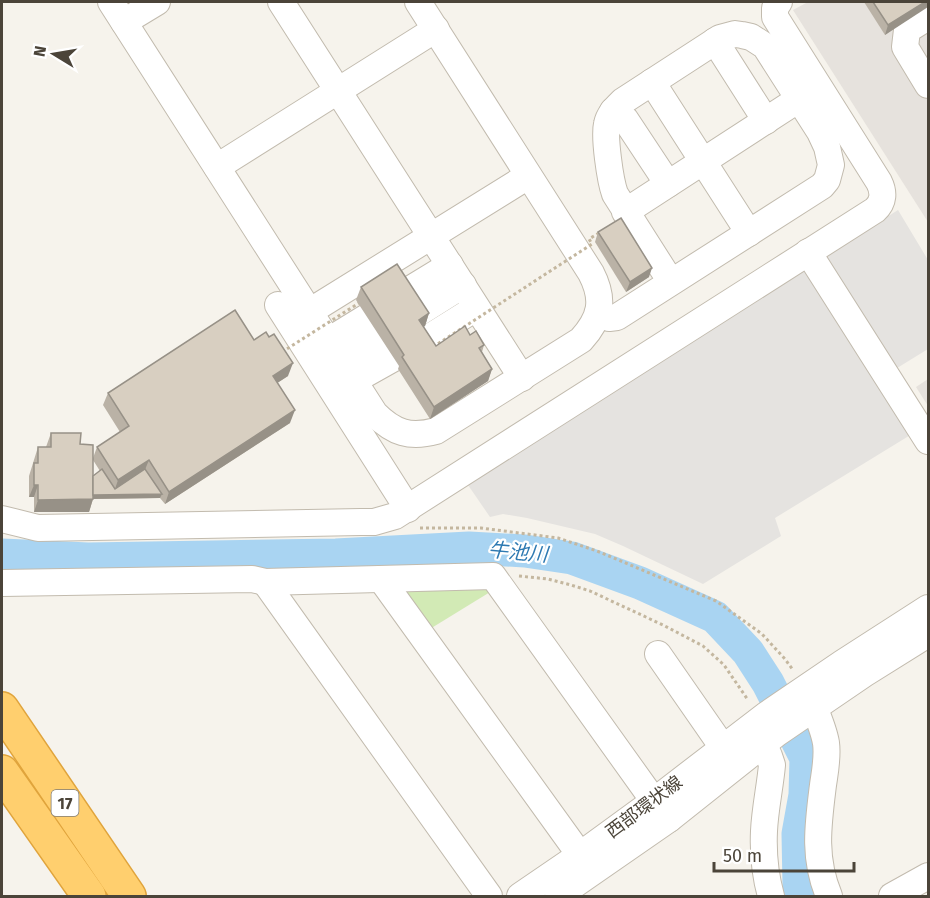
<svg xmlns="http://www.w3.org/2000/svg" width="930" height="898" font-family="'Fira Sans','Noto Sans JP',sans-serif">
<rect width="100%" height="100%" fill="#f6f3ec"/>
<g fill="#e6e2dd">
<path d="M808,2H928V222L793,10Z"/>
<path d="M928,379V406L916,387Z"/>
</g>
<path fill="#d2eab5" d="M397,583L495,589L425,632Z"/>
<path fill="#e5e3e0" d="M898,210L928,260V349L876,381L912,434L775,518L781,536L703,584L623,546L595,534L527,518L503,514L490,517L468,485Z"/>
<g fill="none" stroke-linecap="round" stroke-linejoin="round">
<path stroke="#a9d4f2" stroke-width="33" d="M2,555L88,559L336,555L469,548L525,551L572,558L640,583L715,617L748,652L768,683L806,758L805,795L798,834L799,885L802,896"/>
<defs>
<g id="minor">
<path d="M111,2L375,414C394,433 410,438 436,431L581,340C601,318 605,300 591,273L418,2"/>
<path d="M281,2L522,378"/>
<path d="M928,17L907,30L905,47L928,85"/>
<path d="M124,22L157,2"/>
<path d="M715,41L766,121"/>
<path d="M652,82L749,233"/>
<path d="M613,111L625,119L668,184"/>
<path d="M217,167L436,29"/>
<path d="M625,212L799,99"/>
<path d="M808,252L928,441"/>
<path d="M404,293L450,265"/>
<path d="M278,305L408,509"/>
<path d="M309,312L528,176"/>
<path d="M598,313L609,318L617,317L822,186L827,180L831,165L827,147L820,132L765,46L751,37L742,35L735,34L720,38L623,101C616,108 609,114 607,124C604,137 610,180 615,194L671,282"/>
<path d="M417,314L463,285"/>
<path d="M428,338L476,308"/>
<path d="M328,341L367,317"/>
<path d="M341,362L381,338"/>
<path d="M353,381L394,358"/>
<path d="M2,519L38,528L361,522H374L395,516L875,210C884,202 884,192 879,182L775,17V8L779,2"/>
<path d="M381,579L580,855"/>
<path d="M265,582L489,896"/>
<path d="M2,583L252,579L265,582L493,576L654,801L669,819"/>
<path d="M658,654L733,762"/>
<path d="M814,707C819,719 824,731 826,743C828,757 825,771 823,785C818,825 813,858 829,896"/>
<path d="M763,743L769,756L772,765C770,787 765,809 764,831C763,853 765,875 771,896"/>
<path d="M520,896L580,855L654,801L766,715L841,664L928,608"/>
<path d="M558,896L669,819L776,734L864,674L928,634"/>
<path d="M892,896L928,876"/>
</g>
<g id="highway">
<path d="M2,709L129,896"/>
<path d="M2,772L89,896"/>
</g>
</defs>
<use href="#minor" stroke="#c2bbae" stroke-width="28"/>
<use href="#highway" stroke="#e0a43c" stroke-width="36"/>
<g stroke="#c4b79f" stroke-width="3" stroke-dasharray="3 3" stroke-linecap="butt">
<path d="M420,528H481L558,538L597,551L716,601L762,634L785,659L793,670"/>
<path d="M519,576L548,579L571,585L590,591L663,625L703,646L724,665L748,700"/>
</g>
<use href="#minor" stroke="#fff" stroke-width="26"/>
<use href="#highway" stroke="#ffcf6e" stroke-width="33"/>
<g stroke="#c4b79f" stroke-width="3" stroke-dasharray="3 3" stroke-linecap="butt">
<path d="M433,347L592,244L589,239L599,233"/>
<path d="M282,352L359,303"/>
</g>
</g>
<g fill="#bab2a6" fill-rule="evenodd">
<path d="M864,2H928L885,35Z"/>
<path d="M598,232L649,277L626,292L595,242Z"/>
<path d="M361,287L429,313L425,326L423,327L436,346L470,335L484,345L482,352L492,369L488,381L430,419L398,369L399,366L356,300Z"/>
<path d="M254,340L288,376L277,383L290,423L165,504L160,498L93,499L89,512H34V497H29V476L38,447H46L51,433L80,444L93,458L97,447L120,432L103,405L108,393ZM93,460L100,471L93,476Z"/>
</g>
<g fill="#979187">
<path d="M925,2H928V7L885,35L888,25Z"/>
<path d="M652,268L649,277L626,292L630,282Z"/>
<path d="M429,313L425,326L414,332L419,320Z"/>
<path d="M293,363L288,376L268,389L273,376Z"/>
<path d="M492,369L488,381L430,419L434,407Z"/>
<path d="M295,410L290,423L165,504L169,492Z"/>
<path d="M149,460L144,472L114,492L118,480Z"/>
<path d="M34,485H38L34,497H29Z"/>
<path d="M162,494L160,498L88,499L89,495Z"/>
<path d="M93,499L89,512H34L38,500Z"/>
</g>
<g fill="#d8cfc1" stroke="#979187" stroke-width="1.5">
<path d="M873,2H925L888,25Z"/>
<path d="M621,218L652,268L630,282L598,232Z"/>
<path d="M397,264L429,313L419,320L436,346L465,326L470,335L476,331L484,345L479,348L492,369L434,407L402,357L404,355L361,287Z"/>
<path d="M235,310L254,340L266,332L269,337L274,334L293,363L273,376L295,410L169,492L149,460L118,480L97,447L129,426L108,393Z"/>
<path d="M51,433H81L80,444L93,445V499L38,500V485H34V463H38V447H51Z"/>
<path d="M102,469L115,489L145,469L162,494L93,495V476Z"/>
</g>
<g text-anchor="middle" stroke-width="4.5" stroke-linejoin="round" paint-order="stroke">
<rect fill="#fff" stroke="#817c74" stroke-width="1.5" x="51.5" y="790" width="27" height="26" rx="4.5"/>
<g font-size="16" font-weight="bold" fill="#4b4439">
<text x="65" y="809">17</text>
</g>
<g font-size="18" fill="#4b4439" stroke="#fff">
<text transform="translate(644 807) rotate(-37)" y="6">西部環状線</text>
</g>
<g font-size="20" font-style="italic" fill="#2e7ab2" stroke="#fff">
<text transform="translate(518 552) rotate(5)" y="7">牛池川</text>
</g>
</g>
<rect width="930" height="898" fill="none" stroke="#4b4439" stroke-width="6"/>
<g transform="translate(54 54) rotate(281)" stroke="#ffffff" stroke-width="4.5" paint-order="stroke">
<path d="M0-4.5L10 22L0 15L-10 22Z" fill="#4b4439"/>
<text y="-9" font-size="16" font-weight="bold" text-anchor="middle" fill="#4b4439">N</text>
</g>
<path d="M714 862v9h140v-9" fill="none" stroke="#4b4439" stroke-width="3"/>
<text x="723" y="862" font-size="18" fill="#4b4439" stroke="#ffffff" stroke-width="4.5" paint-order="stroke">50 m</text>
</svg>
